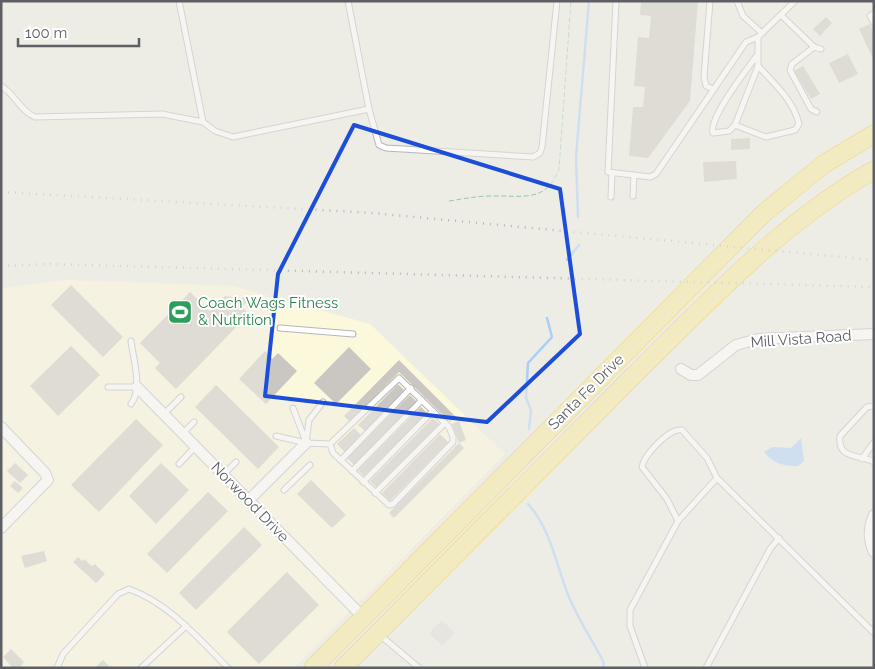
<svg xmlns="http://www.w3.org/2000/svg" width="875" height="669" font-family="Raleway,sans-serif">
<rect width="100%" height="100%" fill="#eeede5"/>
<path fill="#fcf8dc" d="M67,280L233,286L370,324L505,454L294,668H1V288Z"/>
<path fill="#dddcd7" d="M442,620L455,633L442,646L429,633Z"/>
<path fill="#a9cefa" d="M801,438L804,461L798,466C783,466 774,464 764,452L772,447L791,448Z"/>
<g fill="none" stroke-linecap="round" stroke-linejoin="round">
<g stroke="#a9cefa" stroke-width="2.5">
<path d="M578,217L576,157L589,1"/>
<path d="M567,260L579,245"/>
<path d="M529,429L531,410L526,398L528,363L552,337L547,318"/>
<path d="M528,504C550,528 556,563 567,592C576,616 591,638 603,661L604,668"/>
</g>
</g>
<g fill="#cac7c2">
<path d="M641,1H698L690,101L648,158L629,156L633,107H643L645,87L634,86L638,37L649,38L651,16L640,15Z"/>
<path d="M826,17L832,23L820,36L813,29Z"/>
<path d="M870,24L874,33V61L859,29Z"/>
<path d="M848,54L858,74L839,83L829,63Z"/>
<path d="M803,66L820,94L811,99L794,71Z"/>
<path d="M750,138V149L731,150V139Z"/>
<path d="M736,161L737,179L704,182L703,162Z"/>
<path d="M71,285L123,337L103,357L51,305Z"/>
<path d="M190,292L210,311L225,296L232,297L238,303L243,297L247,302L242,307L249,314L176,389L155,368L160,363L140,343Z"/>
<path d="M71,346L100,375L58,416L30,386Z"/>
<path d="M349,347L371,369L336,404L314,383Z"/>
<path d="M265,351L272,359L278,353L297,371L266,404L239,379Z"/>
<path d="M399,360L456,417L450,422L399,372L350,422L344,416Z"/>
<path d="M398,384L405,391L365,431L358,425Z"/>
<path d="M216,385L279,447L258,469L195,407Z"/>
<path d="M410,395L417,402L354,465L347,458Z"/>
<path d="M421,407L427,413L364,476L358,470Z"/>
<path d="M433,418L439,424L376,487L370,481Z"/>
<path d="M136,419L163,445L99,512L71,485Z"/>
<path d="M459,421L466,440L459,443L452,424Z"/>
<path d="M354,428L361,435L345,452L337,444Z"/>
<path d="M440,434L448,442L390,501L382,493Z"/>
<path d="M459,443L464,448L394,518L389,513Z"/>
<path d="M15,463L28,475L20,483L7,471Z"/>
<path d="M161,463L189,490L156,524L129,496Z"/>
<path d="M311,480L346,515L332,528L297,494Z"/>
<path d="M15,481L23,488L18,493L10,486Z"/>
<path d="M208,492L228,511L167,573L147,554Z"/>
<path d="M244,527L262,545L196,610L179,593Z"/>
<path d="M44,551L47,561L25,568L21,556Z"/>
<path d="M78,557L82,561L84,559L92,566L95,564L105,574L96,583L73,562Z"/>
<path d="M287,572L319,605L259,664L227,632Z"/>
<path d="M11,649L24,662L19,668H13L3,657Z"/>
<path d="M103,660L111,668H95Z"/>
</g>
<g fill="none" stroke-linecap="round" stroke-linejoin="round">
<defs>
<g id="lane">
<path d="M348,1L369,109L379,145L386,148L533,157L540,153L542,147L557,1"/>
<path d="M616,1L608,172L650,177L656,174L746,42L758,37L795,1"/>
<path d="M710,1L704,77L706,86L713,89"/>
<path d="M737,1L743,16L762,33"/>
<path d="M874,13L870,16L874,23"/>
<path d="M781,15L814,47L821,49"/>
<path d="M758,37V66L735,125L729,131L713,133C708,118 748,68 758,54"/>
<path d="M814,47L792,64L790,70L811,109L817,112"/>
<path d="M1,86C15,94 20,111 35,117L162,114L203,122L179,1"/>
<path d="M203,122L215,131L233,137L369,109"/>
<path d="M735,125L766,137L795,130L799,124C794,101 773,82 758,66"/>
<path d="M633,196L634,175"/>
<path d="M611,197L612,173"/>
<path d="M280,328L353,334"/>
<path d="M108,387H137"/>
<path d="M131,404C143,389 133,358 131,341"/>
<path d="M874,406L867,407L840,436C837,460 860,454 874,462"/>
<path d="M293,408L306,442"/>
<path d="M164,414L181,397"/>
<path d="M183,433L194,422"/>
<path d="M276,436L306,443L330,444L399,378L449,427L453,437V442L393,504L389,505L333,453L330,444"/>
<path d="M306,443L309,420L323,402"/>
<path d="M862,459L874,442"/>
<path d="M341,460L411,388"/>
<path d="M179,464L195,447"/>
<path d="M352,471L422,400"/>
<path d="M223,475L236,462"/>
<path d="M363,482L433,411"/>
<path d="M284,490L310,465"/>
<path d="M375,493L445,423"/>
<path d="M678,521L667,499L642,467C644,455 669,428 682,430L707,458L717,478"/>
<path d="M380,635L419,668"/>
<path d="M57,668L63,654L118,594L129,589C170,604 198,638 228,668"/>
<path d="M141,668L186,626"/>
<path d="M645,668L630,626V610L678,521L717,478L874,633"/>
<path d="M706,668L770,549L779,538"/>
</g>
<g id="street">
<path d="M681,369L691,375H698L736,345L758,339L874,334"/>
<path d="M137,387L363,617"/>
<path d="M1,427L45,473L48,480L1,528"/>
<path d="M249,500L306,443"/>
<path d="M874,515C868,528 868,539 874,552"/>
</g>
<g id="highway">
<path d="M313,668L764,213L824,164L874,134"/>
<path d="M343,668C440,571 536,473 633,376C707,303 783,221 874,170"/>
</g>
</defs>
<use href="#lane" stroke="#b5b6bb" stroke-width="7"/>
<use href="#street" stroke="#b5b6bb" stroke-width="12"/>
<use href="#highway" stroke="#e5b90e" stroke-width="19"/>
<path stroke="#9dc4ac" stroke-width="1" stroke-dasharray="5 2.5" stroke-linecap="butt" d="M449,201C463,199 476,196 491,196C521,195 546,204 559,169L571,1"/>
<use href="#lane" stroke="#fff" stroke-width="5"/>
<use href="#street" stroke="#fff" stroke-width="10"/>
<use href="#highway" stroke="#f7e894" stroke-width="18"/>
<g stroke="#b5b6b6" stroke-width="2.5" stroke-dasharray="1 6" stroke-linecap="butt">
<path d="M1,192L372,213L874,260"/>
<path d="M1,266L48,264L874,287"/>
</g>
</g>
<path d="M0 0H875V669H0ZM354,125L560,189L580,334L487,422L265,396L278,274Z" fill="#eeede5" fill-opacity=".55" fill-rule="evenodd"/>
<path fill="none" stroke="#1d4ed8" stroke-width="4" stroke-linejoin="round" d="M354,125L560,189L580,334L487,422L265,396L278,274Z"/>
<defs>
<symbol id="stadium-square" viewBox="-11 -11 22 22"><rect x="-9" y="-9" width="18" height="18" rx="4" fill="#2e9e5b" stroke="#fff"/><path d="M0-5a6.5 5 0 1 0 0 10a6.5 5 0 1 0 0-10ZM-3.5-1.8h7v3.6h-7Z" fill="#fff"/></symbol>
</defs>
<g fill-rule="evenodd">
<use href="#stadium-square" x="166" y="298" width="28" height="28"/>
</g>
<g text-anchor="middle" stroke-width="4" stroke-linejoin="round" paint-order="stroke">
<g font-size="15" fill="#27864d" stroke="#fff" text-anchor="start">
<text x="198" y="308">Coach Wags Fitness<tspan x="198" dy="17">&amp; Nutrition</tspan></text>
</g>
<g font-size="15" fill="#5d5f64" stroke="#fff">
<text transform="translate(801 339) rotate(-4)" y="5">Mill Vista Road</text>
<text transform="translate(586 392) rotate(-45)" y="5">Santa Fe Drive</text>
<text transform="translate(250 502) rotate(46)" y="5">Norwood Drive</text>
</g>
</g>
<rect width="875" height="669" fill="none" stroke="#5d5f64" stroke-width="5"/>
<path d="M18 38v8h121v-8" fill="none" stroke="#5d5f64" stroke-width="2.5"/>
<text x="25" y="38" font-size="15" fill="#5d5f64" stroke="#ffffff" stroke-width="4" paint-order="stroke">100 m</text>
</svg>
